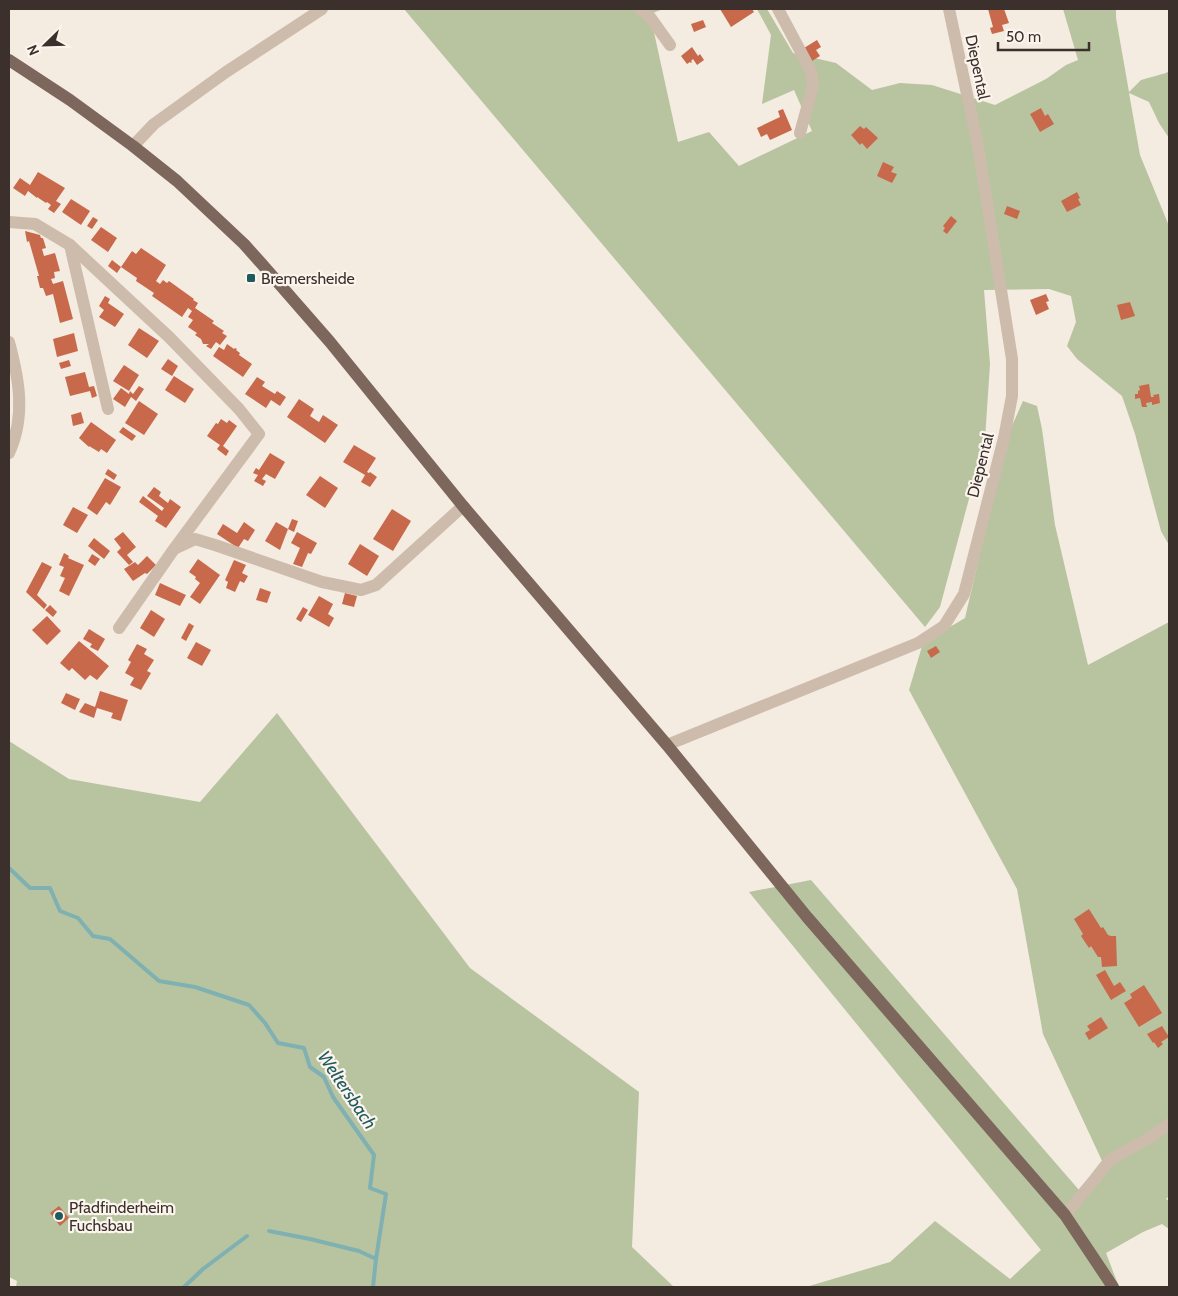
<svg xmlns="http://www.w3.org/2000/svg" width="1178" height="1296" font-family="Cabin,sans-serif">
<rect width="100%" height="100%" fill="#f4ebe1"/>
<g fill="#b8c4a0">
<path d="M404,9H663L650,14L678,142L709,132L739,166L812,131L794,90L762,104L771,35L757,9H767L793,53L836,63L872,90L900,83L932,85L995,105L1046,79L1066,65L1078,60L1063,9H1116V18L1129,92L1141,80L1166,73L1169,71V138L1159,123L1149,102L1129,93L1140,155L1169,226V545L1161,531L1135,434L1122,396L1077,359L1067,346L1076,322L1071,296L1049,289L984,290L990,364L985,439L940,607L925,627Z"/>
<path d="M1023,401L1037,406L1042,429L1055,525L1088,665L1169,622V1196L1166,1199L1169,1201V1229L1162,1224L1143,1232L1106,1253L1119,1287H806L890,1262L935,1221L1010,1279L1041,1250L749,892L811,880L1079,1190L1103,1163L1043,1034L1017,889L909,690L923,643L965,618L1007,437Z"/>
<path d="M277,713L470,968L639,1092L632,1247L674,1287H16L17,1281L9,1277V741L69,779L200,802Z"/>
</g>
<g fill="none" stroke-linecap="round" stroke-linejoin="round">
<g stroke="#7fb0b2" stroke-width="4">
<path d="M9,868L30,888H50L60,911L78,918L93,936L110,939L159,981L195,987L249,1005L265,1023L278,1043L304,1048L310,1067L324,1077L333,1097L374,1155L370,1188L386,1194L376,1259L373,1287"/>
<path d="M269,1231L310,1239L359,1251L376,1259"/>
<path d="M184,1287L203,1269L247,1236"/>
</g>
</g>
<g fill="#c8694b">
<path d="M720,9H752L754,12L731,27Z"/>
<path d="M988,9H1004L1009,23L1002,25L1004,31L992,34L990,28L993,27Z"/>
<path d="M703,20L706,27L694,32L691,24Z"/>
<path d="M817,40L821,47L816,50L820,56L812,61L804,48Z"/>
<path d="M692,47L698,56L700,54L704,60L697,65L693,59L691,61L692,62L691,63L690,62L687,64L681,56Z"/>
<path d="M1041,108L1045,116L1048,114L1054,124L1040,132L1030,114Z"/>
<path d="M783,109L792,130L770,140L767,134L761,137L757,128L780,117L778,111Z"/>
<path d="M860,126L864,129L866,127L878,138L867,149L862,143L860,145L851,135Z"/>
<path d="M883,162L894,167L891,172L897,174L892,183L877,176Z"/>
<path d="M38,172L65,188L56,201L61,204L54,213L48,209L51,205L47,202L46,203L37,197V198L28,191L25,196L13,188L20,178L30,185Z"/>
<path d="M1077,192L1080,198L1078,199L1081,205L1067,212L1061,201Z"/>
<path d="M71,199L90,211L81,225L62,212Z"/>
<path d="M1007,206L1020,211L1017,219L1004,214Z"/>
<path d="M951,216L957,221L947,234L943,231L945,228L943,226Z"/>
<path d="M93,217L98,220L92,229L87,226Z"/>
<path d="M101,227L117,238L108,252L91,240Z"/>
<path d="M25,231L40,235L41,238H43L46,248L42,249L44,256L55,253L60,271L54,272L55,278L51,279L53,284L63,281L73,319L60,323L53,294L46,296L43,288H40L37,276H39L29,241L27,242Z"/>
<path d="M141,248L166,265L156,281L160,284L163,280L167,283L169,281L194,299L193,300L198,303L195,308L214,321L212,323L224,331L222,333L227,336L220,345L216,342L211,349L206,346L209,344H203L201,339L195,335L197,333L188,327L193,320L188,317L192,311L188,308L182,317L152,296L154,293L136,281L137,278L121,267L132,251L136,254Z"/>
<path d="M112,260L121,267L117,273L108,266Z"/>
<path d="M1046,294L1049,301L1046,302L1049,309L1036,315L1030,300Z"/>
<path d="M105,296L110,299L108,303L124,314L115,327L99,317L104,310L99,306Z"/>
<path d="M1130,302L1135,316L1121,320L1117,305Z"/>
<path d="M139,328L159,341L147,358L128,345Z"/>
<path d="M74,333L78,351L57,357L53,339Z"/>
<path d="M227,344L234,349L235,348L237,349L236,350L240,353L239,355L252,364L243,377L213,356L219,347L224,350Z"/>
<path d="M168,359L178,366L172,376L161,369Z"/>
<path d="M69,360L71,366L61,369L59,363Z"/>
<path d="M124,365L139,375L129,391L113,381Z"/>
<path d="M85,372L89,387L94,386L97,396L92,398L90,391L70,396L65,377Z"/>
<path d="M174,376L194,389L185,403L165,390Z"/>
<path d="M257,377L265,382L262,386L275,394L277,391L286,397L280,406L271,400L266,408L245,394Z"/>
<path d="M1149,384L1151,397H1154L1153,395L1159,394L1160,403L1152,405V402L1146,403L1147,407H1142L1140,398L1135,399V394H1138V391L1140,390L1139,386Z"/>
<path d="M139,386L144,389L136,401L131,397L125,407L113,399L121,388L129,394L130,391L133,394Z"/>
<path d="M299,399L314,409L310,416L319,422L323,415L338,425L325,443L287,417Z"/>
<path d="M139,401L158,414L144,435L125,423Z"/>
<path d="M81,412L84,423L73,426L71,415Z"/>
<path d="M221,419L227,423L229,420L237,426L223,446L229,451L226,456L217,449L220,445L207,436L216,423L218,424Z"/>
<path d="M91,422L116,440L107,453L101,449L99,452L89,446V447L79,438Z"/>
<path d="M123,427L136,436L132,441L119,432Z"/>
<path d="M354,445L376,458L367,472L369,473L370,472L377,477L370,487L361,482L365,475L343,462Z"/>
<path d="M270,453L285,462L275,479L266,474L262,479L266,481L263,486L254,481L258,475L253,473L256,468L259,470Z"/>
<path d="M108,469L117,475L114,480L105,474Z"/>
<path d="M320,476L338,488L325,508L306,495Z"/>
<path d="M105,478L121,487L110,505L106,502L97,515L87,508Z"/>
<path d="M154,487L161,492L159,496L168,503L170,499L181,507L166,528L155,521L158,516L139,502L143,496L162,511L164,508L147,496Z"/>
<path d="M73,507L88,515L77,533L63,525Z"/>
<path d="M392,509L411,521L393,551L373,539Z"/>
<path d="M292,519L298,521L294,532L288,529Z"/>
<path d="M244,522L255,530L248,541L244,539L238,548L217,534L223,524L237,533Z"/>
<path d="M276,522L288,529L280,550L265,541Z"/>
<path d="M123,532L136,547L127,555L133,562L129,565L117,552L121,548L114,539Z"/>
<path d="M297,532L317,543L311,554L308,553L302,567L293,564L300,548L291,543Z"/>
<path d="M94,538L110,551L104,559L88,546Z"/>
<path d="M360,544L379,556L367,576L348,564Z"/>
<path d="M64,553L69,556L68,558L84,565L69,596L59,591L65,578L60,576L64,567L59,565Z"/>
<path d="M92,554L100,559L95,566L88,561Z"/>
<path d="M147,556L156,565L147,574L145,573L133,581L124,569L135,562L138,565Z"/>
<path d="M198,559L220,575L200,604L190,597L200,583L195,579L196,577L189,572Z"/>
<path d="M234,560L246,565L242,573L248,576L244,583L240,581L235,592L226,588L228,582L225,580Z"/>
<path d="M42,562L52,567L37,595L47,605L44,609L26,592Z"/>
<path d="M160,583L186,595L180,606L155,595Z"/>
<path d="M260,588L271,592L267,603L256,600Z"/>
<path d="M345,593L357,596L354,607L342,604Z"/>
<path d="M319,596L333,604L328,614L334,618L329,627L308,615Z"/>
<path d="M50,605L57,612L53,617L45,610Z"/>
<path d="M303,607L308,610L301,622L296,619Z"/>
<path d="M151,610L165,619L154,637L140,628Z"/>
<path d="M47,616L61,631L47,645L32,630Z"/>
<path d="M189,623L194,626L186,641L181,638Z"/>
<path d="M89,629L105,639L98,651L90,647L92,644L83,639Z"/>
<path d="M79,641L109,666L97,680L90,675L85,680L72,668L69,671L60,663Z"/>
<path d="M196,642L211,650L202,666L187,658Z"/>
<path d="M137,644L147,649L144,654L154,660L147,671L151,673L141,690L130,685L134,678L125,673L131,662L128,660Z"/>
<path d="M936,646L940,652L931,658L927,651Z"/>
<path d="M100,691L128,700L121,721L111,718L113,713L97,708L94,718L79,712L85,703L95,707Z"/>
<path d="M66,693L80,699L75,710L61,703Z"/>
<path d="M1089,909L1101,928L1103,927L1108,935L1111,936H1116L1117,966L1102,967L1101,957H1098L1091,946L1089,948L1081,936L1083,934L1074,919Z"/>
<path d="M1105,970L1114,986L1120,982L1126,991L1111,1000L1096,975Z"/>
<path d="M1144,985L1162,1013L1139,1027L1124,1003L1132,998L1130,994Z"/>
<path d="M1101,1017L1108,1028L1089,1040L1085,1033L1090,1030L1087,1026Z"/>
<path d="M1162,1026L1169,1037L1161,1042L1163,1044L1158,1048L1154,1042L1153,1043L1147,1034Z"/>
<path d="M59,1206L69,1218L60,1226L50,1213Z"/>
</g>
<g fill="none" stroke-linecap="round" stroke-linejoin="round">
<g stroke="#cdbbac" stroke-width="12">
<path d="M640,9L650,17L670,45"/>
<path d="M778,9L811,71L813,86L800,133"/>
<path d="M133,146L154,124L226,72L322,9"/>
<path d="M9,222L35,224L70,245L169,337L239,409L259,434L174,549L119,628"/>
<path d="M70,245L108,409"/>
<path d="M9,342C19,379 26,416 9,453"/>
<path d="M176,548L195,539L215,545L322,582L361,590L376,585L463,506"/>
<path d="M667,745L918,643L944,626L964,594L1004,438L1012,396V359L978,146L949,9"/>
<path d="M1065,1215L1095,1179L1110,1160L1149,1138L1169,1124"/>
</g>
<path stroke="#7d675c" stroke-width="12" d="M9,60L70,100L133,146L177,181L244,244L261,263L330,342L463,506L667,745L807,917L1065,1215L1113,1287"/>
</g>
<g fill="#1f5a5e" stroke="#fbf5ee" stroke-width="2">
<rect x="246" y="273" width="10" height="10" rx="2.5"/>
<circle cx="59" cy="1216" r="5"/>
</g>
<g text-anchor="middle" stroke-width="4.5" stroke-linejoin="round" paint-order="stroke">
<g font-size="16" fill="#3b302b" stroke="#fbf5ee">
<text transform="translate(978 67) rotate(78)" y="6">Diepental</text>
<text transform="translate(980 465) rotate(-76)" y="6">Diepental</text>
</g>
<g font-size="16" fill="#3b302b" stroke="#fbf5ee" text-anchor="start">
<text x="261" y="284">Bremersheide</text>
<text x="69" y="1213">Pfadfinderheim<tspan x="69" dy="18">Fuchsbau</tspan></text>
</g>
<g font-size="18" font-style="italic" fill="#1f5a5e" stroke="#fbf5ee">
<text transform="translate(347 1090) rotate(56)" y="6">Weltersbach</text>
</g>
</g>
<rect width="1178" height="1296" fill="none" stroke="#3b302b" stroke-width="20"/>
<g transform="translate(45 45) rotate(247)" stroke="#fbf5ee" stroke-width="4" paint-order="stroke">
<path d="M0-4L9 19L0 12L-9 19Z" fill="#3b302b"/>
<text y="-8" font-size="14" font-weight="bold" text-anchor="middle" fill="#3b302b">N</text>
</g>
<path d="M998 42v8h91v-8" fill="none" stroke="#3b302b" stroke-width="2.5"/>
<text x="1006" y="42" font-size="15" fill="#3b302b" stroke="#fbf5ee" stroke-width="4" paint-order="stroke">50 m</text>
</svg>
